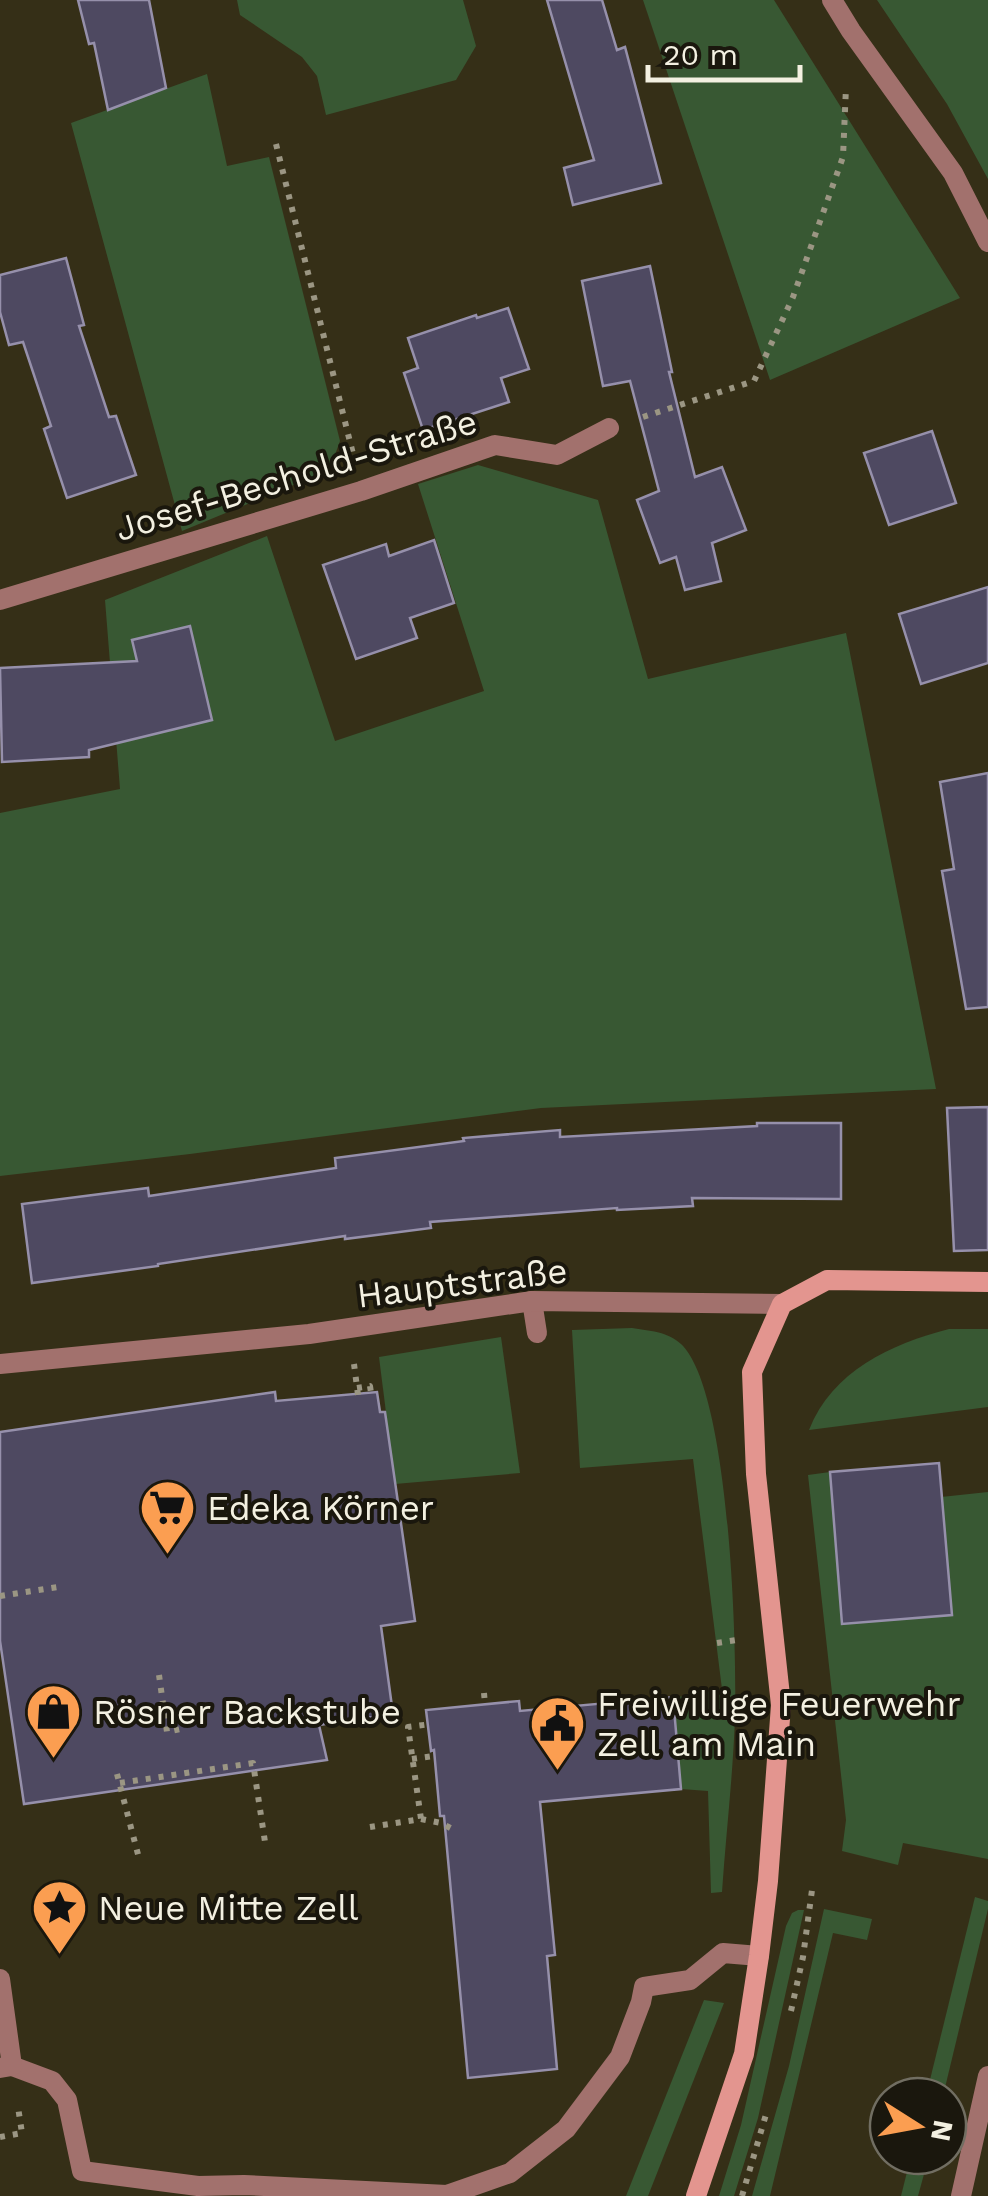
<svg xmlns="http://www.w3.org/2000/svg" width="988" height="2196" font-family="'Work Sans',sans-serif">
<rect width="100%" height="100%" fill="#352f17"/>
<g fill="#385833">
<path d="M237,0H463L476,46L456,80L326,115L317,76L302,57L240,15Z"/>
<path d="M643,0H774L960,298L770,380Z"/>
<path d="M877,0H988V179L947,104Z"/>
<path d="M207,74L227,166L269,157L340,441L332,463L313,477L182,531L71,123Z"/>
<path d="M478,465L598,500L648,679L846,633L936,1089L541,1108L190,1154L0,1176V813L120,789L105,600L267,536L335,741L484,691L418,484Z"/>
<path d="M632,1328C649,1331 667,1331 681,1344C730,1390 737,1646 735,1717C733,1775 726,1834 722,1892L711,1893L708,1791L681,1789L673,1698L722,1689L693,1459L580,1468L572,1330Z"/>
<path d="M949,1329H988V1407L809,1430C832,1371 891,1344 949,1329Z"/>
<path d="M501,1337L520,1473L395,1484L379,1357Z"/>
<path d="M830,1472L842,1623L941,1497L988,1492V1859L903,1843L898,1865L842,1851L846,1820L808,1475Z"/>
<path d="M975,1897L988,1901V1909L943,2096H926Z"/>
<path d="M824,1909L872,1919L867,1940L833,1933L770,2196H752L789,2066Z"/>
<path d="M798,1910H804L758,2118L734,2196H719L741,2125L786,1926L792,1913Z"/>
<path d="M704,2000L724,2003L648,2196H626Z"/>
<path d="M911,2156H929L918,2196H901Z"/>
</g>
<g fill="#4e4961" stroke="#9690ab" stroke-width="2.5">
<path d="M78,0H149L166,88L108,110L94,43L89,44Z"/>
<path d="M547,0H602L617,50L625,47L661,183L573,205L564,168L594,160Z"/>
<path d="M66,258L84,325L79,326L109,417L116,416L136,475L67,498L44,429L51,426L23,342L9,345L0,312V275Z"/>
<path d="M650,266L672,372H669L695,477L722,467L746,530L712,543L721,581L685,590L676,557L660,563L637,500L659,491L630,381L603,386L582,281Z"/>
<path d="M508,308L529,369L501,378L509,402L423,430L404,373L418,368L408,338L476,315L477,318Z"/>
<path d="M932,431L956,503L889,525L864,453Z"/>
<path d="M434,540L454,603L410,618L417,638L356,659L323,565L386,544L389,556Z"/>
<path d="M988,587V663L921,684L899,614Z"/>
<path d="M190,626L212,720L89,750V757L2,762L0,668L137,661L132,640Z"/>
<path d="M988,773V1007L966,1009L942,871L954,869L940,782Z"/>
<path d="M988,1107V1250L954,1251L947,1108Z"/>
<path d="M757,1123H841V1199L692,1198L693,1206L617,1210V1208L430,1222L431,1228L345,1239V1236L158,1264V1266L32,1283L22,1204L148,1188L149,1196L336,1168L335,1158L464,1141L463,1138L560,1130V1137L757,1126Z"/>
<path d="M275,1392L276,1401L377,1392L380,1412H385L415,1621L381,1626L393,1714L319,1725L327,1760L24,1804L0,1641V1432Z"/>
<path d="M939,1463L952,1615L842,1624L830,1472Z"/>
<path d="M673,1697L681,1789L540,1802L555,1955L547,1956L557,2069L468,2078L444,1816H440L434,1750L431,1751L426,1710L519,1701L520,1711Z"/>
</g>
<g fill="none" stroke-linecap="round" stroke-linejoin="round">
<g stroke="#9b9683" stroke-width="6" stroke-dasharray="5 8" stroke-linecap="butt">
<path d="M276,144L354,458"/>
<path d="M643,417L754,381L793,297L843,157L846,87"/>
<path d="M354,1364L358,1395"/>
<path d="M357,1388L370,1386L371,1393"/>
<path d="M0,1596L58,1587"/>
<path d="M717,1643L737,1640"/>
<path d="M159,1675L167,1732L181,1729"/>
<path d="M484,1693L485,1704"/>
<path d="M412,1759L434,1756"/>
<path d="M117,1774L140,1862"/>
<path d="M120,1783L253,1763L265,1842"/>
<path d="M421,1819L441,1823L456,1831"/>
<path d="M370,1827L421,1819L408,1727L431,1724"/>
<path d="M791,2011L803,1957L812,1890"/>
<path d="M0,2137L22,2133L18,2107"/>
<path d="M742,2196L767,2111"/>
</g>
<g stroke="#a2716d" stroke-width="20">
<path d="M532,1301L537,1333"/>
<path d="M12,2066L52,2081L67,2100L82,2171L198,2186L244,2185L447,2195L510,2173L566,2129L620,2057L641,2002L644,1987L690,1980L723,1953L759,1956"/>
</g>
<g stroke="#a2716d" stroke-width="20">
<path d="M832,0L851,31L953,173L988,242"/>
<path d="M0,600L361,491L495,445L557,455L609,428"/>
<path d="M0,1364L309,1334L532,1301L782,1304"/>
<path d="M0,1979L12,2066L0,2068"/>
<path d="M961,2196L988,2076"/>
</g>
<path stroke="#e3958f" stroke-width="20" d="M696,2196L744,2054L759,1956L768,1881L781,1705L756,1474L752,1372L782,1304L827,1280L988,1282"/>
</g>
<defs>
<symbol id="supermarket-pin" viewBox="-11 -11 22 30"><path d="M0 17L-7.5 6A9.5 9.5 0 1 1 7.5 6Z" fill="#fb9e51" stroke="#1a170d"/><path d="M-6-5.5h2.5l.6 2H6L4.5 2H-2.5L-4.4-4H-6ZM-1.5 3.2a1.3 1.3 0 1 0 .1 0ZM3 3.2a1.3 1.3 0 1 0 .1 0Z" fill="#111"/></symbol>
<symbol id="shop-pin" viewBox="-11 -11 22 30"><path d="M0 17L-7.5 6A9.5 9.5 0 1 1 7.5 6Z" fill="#fb9e51" stroke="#1a170d"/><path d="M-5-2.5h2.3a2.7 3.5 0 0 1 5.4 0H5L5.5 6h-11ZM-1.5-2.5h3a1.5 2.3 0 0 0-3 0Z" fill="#111"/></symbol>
<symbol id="civic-pin" viewBox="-11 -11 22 30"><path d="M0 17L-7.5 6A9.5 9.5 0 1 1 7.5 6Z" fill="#fb9e51" stroke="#1a170d"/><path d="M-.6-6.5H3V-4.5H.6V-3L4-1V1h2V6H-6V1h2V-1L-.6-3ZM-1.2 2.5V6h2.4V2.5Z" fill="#111"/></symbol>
<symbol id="sight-pin" viewBox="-11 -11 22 30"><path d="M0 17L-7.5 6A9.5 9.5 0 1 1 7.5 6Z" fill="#fb9e51" stroke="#1a170d"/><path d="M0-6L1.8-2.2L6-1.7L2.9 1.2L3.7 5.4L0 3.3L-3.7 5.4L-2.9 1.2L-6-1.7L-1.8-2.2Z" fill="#111"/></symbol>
</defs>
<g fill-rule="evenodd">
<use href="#supermarket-pin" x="136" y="1476" width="63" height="86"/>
<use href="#shop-pin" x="22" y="1680" width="63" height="86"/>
<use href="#civic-pin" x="526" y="1692" width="63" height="86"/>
<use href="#sight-pin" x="28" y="1876" width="63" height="86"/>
</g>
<g text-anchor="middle" stroke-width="8" stroke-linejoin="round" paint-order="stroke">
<g font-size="35" fill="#f3f0e1" stroke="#1a170d">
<text transform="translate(296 475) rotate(-17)" y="12">Josef-Bechold-Straße</text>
<text transform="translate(462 1283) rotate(-7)" y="12">Hauptstraße</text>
</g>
<g font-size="35" fill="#f3f0e1" stroke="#1a170d" text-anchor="start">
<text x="207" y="1520">Edeka Körner</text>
<text x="597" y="1716">Freiwillige Feuerwehr<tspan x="597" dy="40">Zell am Main</tspan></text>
<text x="93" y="1724">Rösner Backstube</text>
<text x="98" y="1920">Neue Mitte Zell</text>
</g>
</g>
<g transform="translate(918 2126) rotate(101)"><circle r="48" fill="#1a170d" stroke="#716e62" stroke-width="2.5"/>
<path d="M0-8L18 38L0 25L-18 38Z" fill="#fb9e51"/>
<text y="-15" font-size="28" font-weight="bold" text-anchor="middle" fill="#f3f0e1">N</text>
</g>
<path d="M648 65v15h152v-15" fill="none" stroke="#f3f0e1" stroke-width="5"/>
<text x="663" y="65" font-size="30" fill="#f3f0e1" stroke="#1a170d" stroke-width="8" paint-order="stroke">20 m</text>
</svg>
